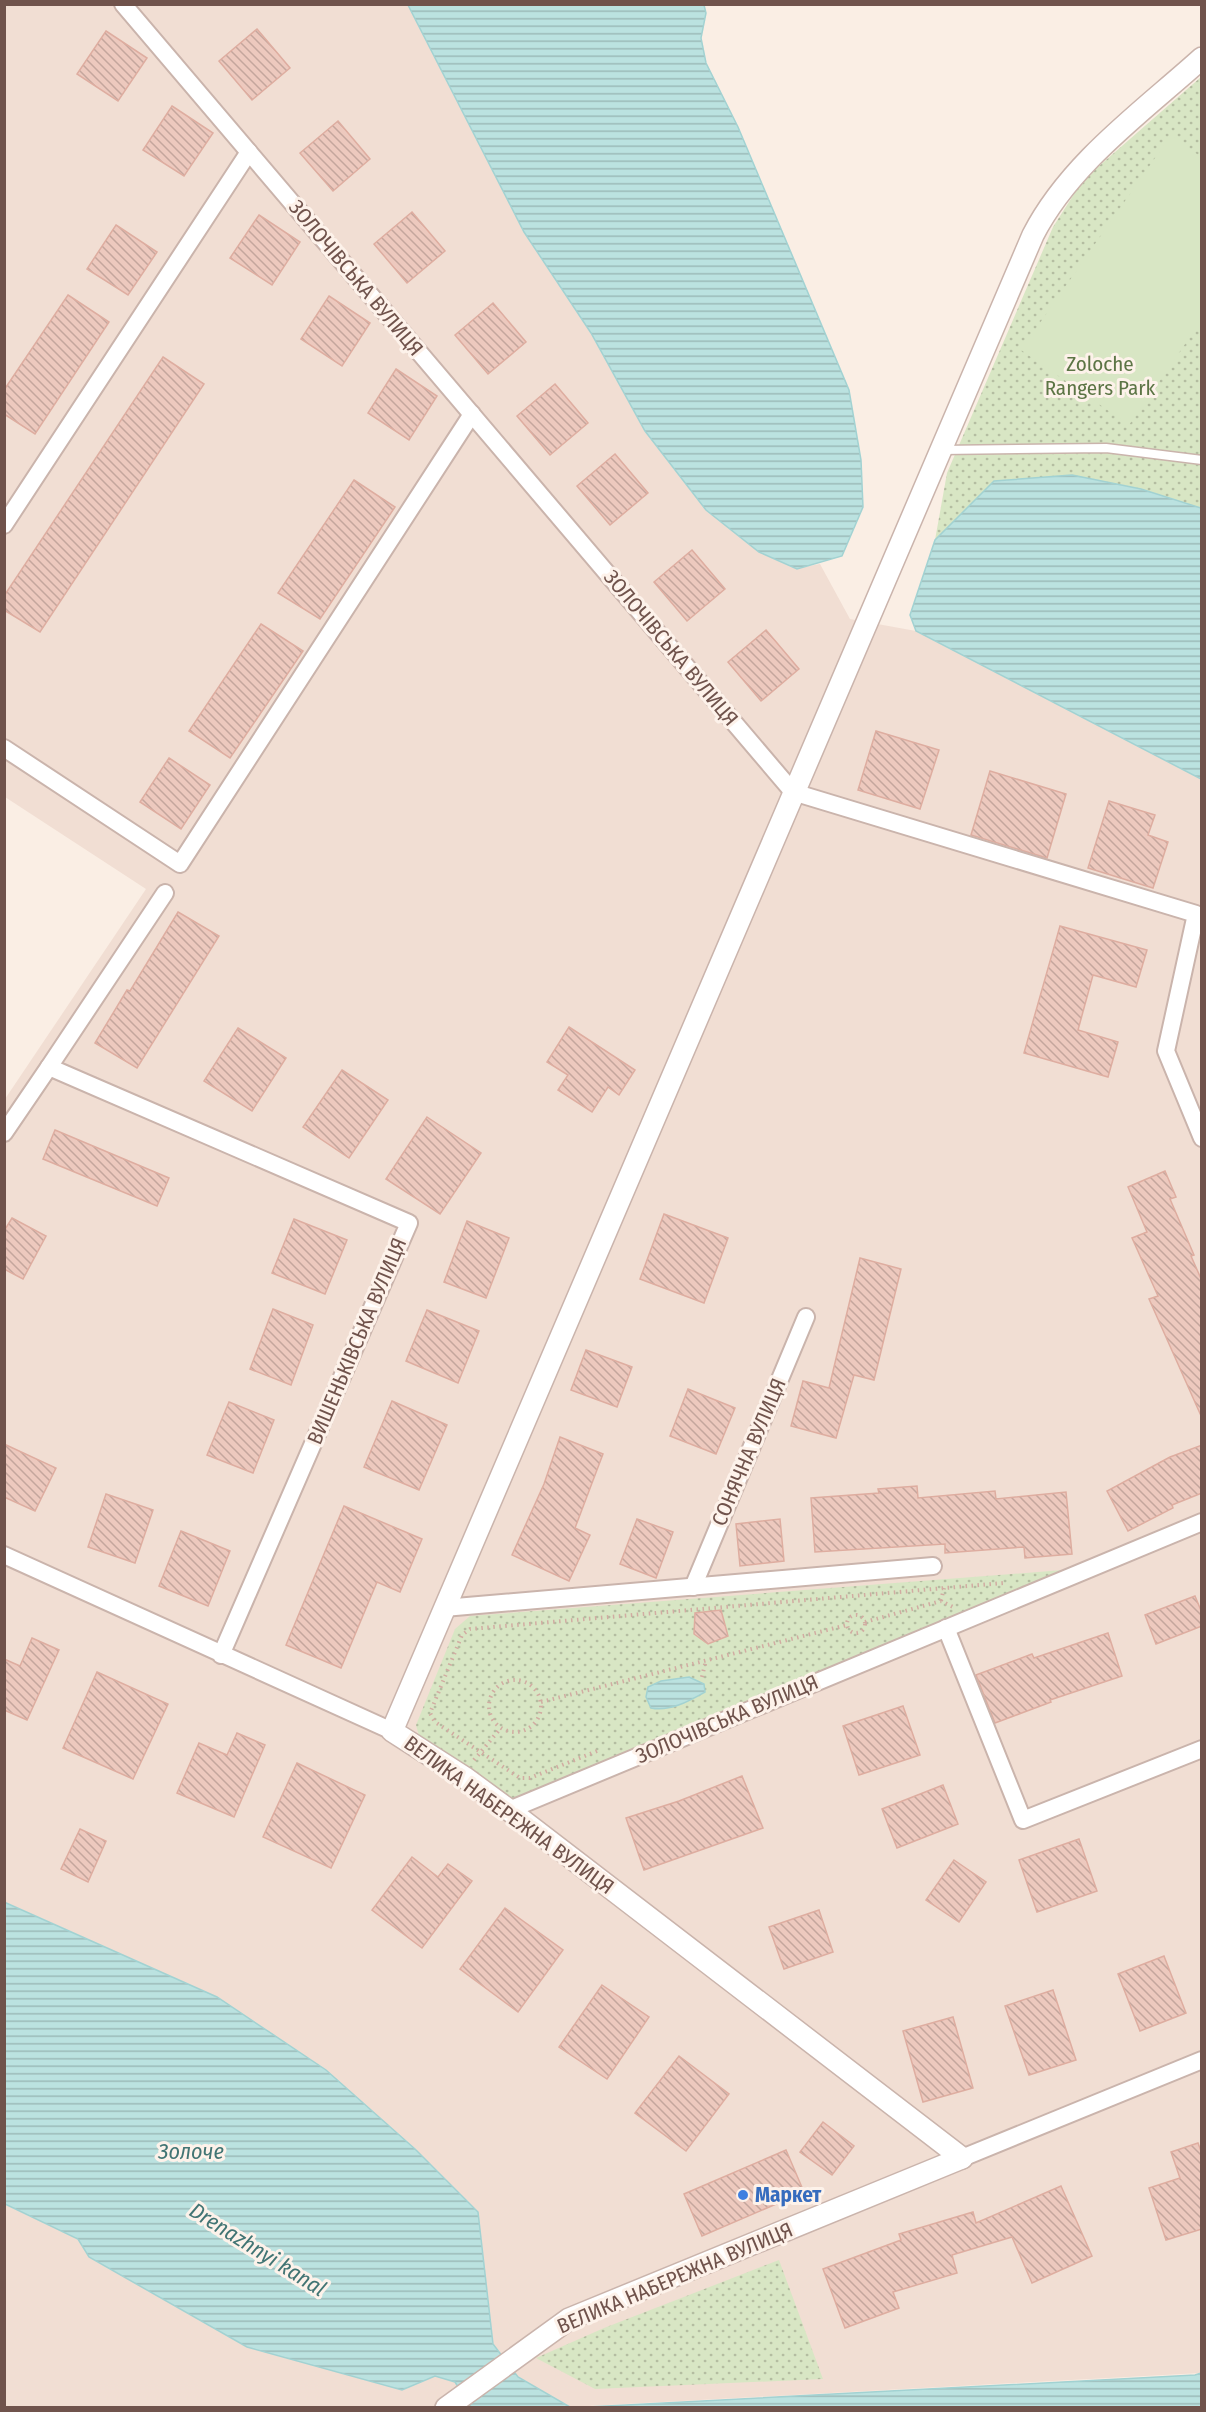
<svg xmlns="http://www.w3.org/2000/svg" width="1206" height="2412" font-family="'Fira Sans Condensed',sans-serif">
<defs>
<pattern id="park-dots" width="8" height="8" patternUnits="userSpaceOnUse" patternTransform="scale(1.5)"><rect width="8" height="8" fill="#d8e6c4"/><path d="M2 2h.1M6 6h.1" fill="none" stroke="#b4bda1" stroke-width="1.8" stroke-linecap="round"/></pattern>
<pattern id="water-rules" width="6" height="5" patternUnits="userSpaceOnUse" patternTransform="scale(1.5)"><rect width="6" height="5" fill="#bbe2e0"/><path d="M0 2.5h6" fill="none" stroke="#9cbab8"/></pattern>
<pattern id="building-back-hatch" width="6" height="6" patternUnits="userSpaceOnUse" patternTransform="scale(1.5)"><rect width="6" height="6" fill="#edc9be"/><path d="M-1 5l2 2M0 0l6 6M5-1l2 2" fill="none" stroke="#c4a69d"/></pattern>
</defs>
<rect width="100%" height="100%" fill="#faeee4"/>
<g fill="#f1ded3">
<path d="M4,5H408L524,232L591,333L645,431L797,568L820,564L850,619L916,631L1201,779V2373L570,2407L518,2377L493,2344L478,2212L415,2149L326,2070L217,1997L5,1902V1099L146,889L5,797Z"/>
<path d="M4,2204L78,2239L89,2257L402,2390L435,2376L455,2382L471,2407H5Z"/>
</g>
<g fill="url(#park-dots)">
<path d="M1201,77V508L1141,489L1072,475L994,481L935,540L947,473L1053,227L1083,180Z"/>
<path d="M1063,1570L928,1637L510,1802L421,1743L416,1725L455,1629L470,1616Z"/>
<path d="M779,2260L823,2379L595,2389L536,2358L604,2328Z"/>
</g>
<path fill="#d8e6c4" d="M1171,135L1201,157V321L1129,425L1021,350Z"/>
<g fill="url(#water-rules)" stroke="#a2d2d2" stroke-width="1.5">
<path d="M408,5H704L706,13L701,38L706,63L738,127L849,390L861,460L863,507L842,556L797,569L759,552L706,510L645,431L591,333L524,232Z"/>
<path d="M1072,475L1141,489L1201,508V779L916,631L910,615L935,540L994,481Z"/>
<path d="M689,1677L704,1684L705,1692C689,1701 670,1712 651,1708L646,1697L648,1687L661,1681Z"/>
<path d="M4,1902L217,1997L326,2070L415,2149L478,2212L493,2344L518,2377L570,2407H471L455,2382L435,2376L402,2390L247,2347L89,2257L78,2239L5,2204Z"/>
<path d="M1201,2373V2407H588L1195,2375Z"/>
</g>
<g fill="url(#building-back-hatch)" stroke="#deada0" stroke-width="1.5">
<path d="M257,29L290,68L252,100L219,61Z"/>
<path d="M106,31L147,58L118,101L77,74Z"/>
<path d="M172,106L213,133L184,176L143,150Z"/>
<path d="M338,121L370,159L333,191L300,153Z"/>
<path d="M412,212L445,251L407,283L374,244Z"/>
<path d="M259,215L300,242L272,285L230,258Z"/>
<path d="M116,225L157,252L128,295L87,269Z"/>
<path d="M68,295L109,322L35,434L4,414V390Z"/>
<path d="M329,296L370,323L342,366L301,339Z"/>
<path d="M493,303L526,342L488,374L455,335Z"/>
<path d="M163,357L204,384L40,632L4,610V596Z"/>
<path d="M396,369L437,396L409,440L368,413Z"/>
<path d="M555,384L588,423L550,455L517,416Z"/>
<path d="M615,454L648,493L610,525L577,486Z"/>
<path d="M354,480L395,507L320,619L278,593Z"/>
<path d="M692,550L725,589L687,621L654,582Z"/>
<path d="M261,624L303,651L230,758L189,731Z"/>
<path d="M766,630L799,669L761,701L728,662Z"/>
<path d="M876,731L939,750L920,809L858,790Z"/>
<path d="M169,758L210,785L181,829L140,802Z"/>
<path d="M990,771L1066,794L1047,858L971,835Z"/>
<path d="M1109,801L1155,815L1148,835L1168,842L1153,888L1088,868Z"/>
<path d="M178,912L219,936L137,1068L95,1043L127,990L130,991Z"/>
<path d="M1060,926L1147,950L1136,987L1093,975L1078,1030L1118,1042L1108,1077L1024,1053Z"/>
<path d="M569,1027L635,1070L619,1095L608,1087L592,1112L558,1090L568,1075L547,1062Z"/>
<path d="M238,1028L286,1058L252,1111L204,1081Z"/>
<path d="M342,1070L388,1100L349,1158L303,1127Z"/>
<path d="M427,1117L481,1153L440,1214L386,1179Z"/>
<path d="M55,1130L169,1178L157,1206L43,1159Z"/>
<path d="M1165,1171L1176,1197L1170,1199L1194,1255L1191,1256L1202,1281V1418L1149,1299L1158,1296L1132,1238L1147,1232L1128,1187Z"/>
<path d="M664,1214L728,1238L704,1303L640,1279Z"/>
<path d="M12,1218L46,1236L23,1279L4,1269V1231Z"/>
<path d="M294,1219L347,1240L325,1294L272,1273Z"/>
<path d="M467,1221L509,1238L486,1298L444,1282Z"/>
<path d="M860,1258L901,1269L874,1380L854,1375L836,1438L791,1426L803,1381L829,1388Z"/>
<path d="M273,1309L313,1325L291,1385L250,1369Z"/>
<path d="M427,1310L479,1331L458,1383L406,1361Z"/>
<path d="M586,1350L632,1367L617,1407L571,1390Z"/>
<path d="M688,1389L735,1408L716,1454L670,1436Z"/>
<path d="M392,1401L447,1425L419,1490L364,1467Z"/>
<path d="M229,1402L274,1420L253,1473L207,1455Z"/>
<path d="M560,1437L603,1454L575,1528L590,1535L569,1581L512,1555L544,1484Z"/>
<path d="M4,1444L56,1468L35,1511L4,1497Z"/>
<path d="M1202,1445V1493L1172,1505L1173,1508L1128,1531L1107,1491L1170,1457Z"/>
<path d="M917,1486L918,1498L995,1491L996,1499L1066,1492L1072,1554L1025,1558L1024,1547L945,1553V1544L815,1552L811,1498L879,1493L878,1489Z"/>
<path d="M106,1494L153,1510L135,1563L88,1547Z"/>
<path d="M344,1506L422,1539L400,1592L377,1582L341,1668L286,1645Z"/>
<path d="M637,1519L673,1532L656,1578L620,1564Z"/>
<path d="M780,1519L784,1561L740,1566L736,1524Z"/>
<path d="M181,1531L230,1551L208,1606L159,1586Z"/>
<path d="M1195,1596L1202,1613V1626L1156,1644L1145,1615Z"/>
<path d="M721,1610L728,1636L708,1644L694,1634L695,1613Z"/>
<path d="M1108,1633L1122,1676L1050,1700L1051,1702L995,1723L976,1675L1032,1654L1034,1658Z"/>
<path d="M32,1638L59,1650L27,1720L4,1710V1659L20,1666Z"/>
<path d="M97,1672L168,1704L133,1779L63,1748Z"/>
<path d="M903,1706L920,1755L859,1775L843,1726Z"/>
<path d="M237,1733L265,1745L234,1817L177,1793L199,1743L227,1755Z"/>
<path d="M297,1763L365,1795L331,1868L263,1837Z"/>
<path d="M742,1776L763,1828L644,1870L626,1818L679,1801Z"/>
<path d="M943,1785L958,1824L897,1848L882,1809Z"/>
<path d="M80,1829L106,1841L88,1882L61,1869Z"/>
<path d="M1079,1839L1097,1891L1037,1912L1019,1860Z"/>
<path d="M412,1857L438,1877L448,1864L472,1881L422,1948L372,1910Z"/>
<path d="M954,1860L986,1882L959,1922L926,1900Z"/>
<path d="M505,1908L563,1950L518,2012L460,1969Z"/>
<path d="M819,1910L833,1952L784,1969L769,1927Z"/>
<path d="M1164,1956L1186,2013L1140,2031L1118,1974Z"/>
<path d="M602,1985L649,2017L607,2079L559,2047Z"/>
<path d="M1053,1990L1076,2060L1029,2075L1005,2006Z"/>
<path d="M953,2017L973,2088L923,2102L903,2031Z"/>
<path d="M679,2056L729,2094L686,2151L635,2113Z"/>
<path d="M823,2122L854,2146L832,2175L800,2152Z"/>
<path d="M1198,2143L1202,2154V2229L1166,2240L1149,2188L1180,2178L1171,2152Z"/>
<path d="M786,2150L804,2192L702,2236L684,2194Z"/>
<path d="M1061,2186L1092,2256L1032,2283L1012,2237L952,2255L957,2273L893,2292L899,2308L845,2328L823,2269L901,2240L899,2234L973,2212L976,2223Z"/>
</g>
<g fill="none" stroke-linecap="round" stroke-linejoin="round">
<defs>
<path id="service" d="M941,450L1106,448L1202,460"/>
<g id="minor">
<path d="M123,4L793,792L1196,914L1166,1051L1202,1138"/>
<path d="M4,525L249,152"/>
<path d="M4,748L180,864L472,414"/>
<path d="M49,1067L165,893"/>
<path d="M4,1133L49,1067L409,1223L221,1655"/>
<path d="M4,1555L392,1731"/>
<path d="M693,1587L806,1317"/>
<path d="M444,1608L933,1566"/>
<path d="M946,1628L1023,1820L1202,1749"/>
<path d="M509,1810L1202,1522"/>
<path d="M962,2158L1202,2060"/>
</g>
<g id="tertiary">
<path d="M962,2158L509,1810L464,1777L392,1731L1033,235C1070,163 1142,112 1202,58"/>
<path d="M446,2408L569,2319L962,2158"/>
</g>
</defs>
<use href="#service" stroke="#cab4ac" stroke-width="11"/>
<use href="#minor" stroke="#cab4ac" stroke-width="20"/>
<use href="#tertiary" stroke="#cab4ac" stroke-width="24"/>
<g stroke="#d1aca2" stroke-width="4" stroke-dasharray="1.5 4.5" stroke-linecap="butt">
<path d="M941,1601L944,1588"/>
<circle cx="856" cy="1624" r="9"/>
<path d="M865,1622L941,1601L953,1607"/>
<path d="M702,1677L706,1660"/>
<circle cx="515" cy="1706" r="26"/>
<path d="M541,1702L847,1625"/>
<path d="M597,1751L530,1778H520L435,1722L430,1713L462,1635L470,1629L1003,1583"/>
<path d="M474,1760L500,1729"/>
</g>
<use href="#service" stroke="#fff" stroke-width="8"/>
<use href="#minor" stroke="#fff" stroke-width="16"/>
<use href="#tertiary" stroke="#fff" stroke-width="21"/>
</g>
<circle fill="#3f7fe0" stroke="#fdf2ea" stroke-width="2" cx="743" cy="2195" r="6"/>
<g text-anchor="middle" stroke-width="6" stroke-linejoin="round" paint-order="stroke">
<g font-size="21" fill="#70534c" stroke="#fdf2ea">
<text transform="translate(356 278) rotate(50)" y="7">ЗОЛОЧІВСЬКА ВУЛИЦЯ</text>
<text transform="translate(671 648) rotate(50)" y="7">ЗОЛОЧІВСЬКА ВУЛИЦЯ</text>
<text transform="translate(357 1341) rotate(-67)" y="7">ВИШЕНЬКІВСЬКА ВУЛИЦЯ</text>
<text transform="translate(749 1452) rotate(-67)" y="7">СОНЯЧНА ВУЛИЦЯ</text>
<text transform="translate(727 1719) rotate(-23)" y="7">ЗОЛОЧІВСЬКА ВУЛИЦЯ</text>
<text transform="translate(509 1815) rotate(36)" y="7">ВЕЛИКА НАБЕРЕЖНА ВУЛИЦЯ</text>
<text transform="translate(675 2278) rotate(-23)" y="7">ВЕЛИКА НАБЕРЕЖНА ВУЛИЦЯ</text>
</g>
<g font-size="21" fill="#5c7545" stroke="#fdf2ea">
<text x="1100" y="371">Zoloche<tspan x="1100" dy="24">Rangers Park</tspan></text>
</g>
<g font-size="21" font-weight="bold" fill="#366cbe" stroke="#fdf2ea" text-anchor="start">
<text x="755" y="2202">Маркет</text>
</g>
<g font-size="22" font-style="italic" fill="#427574" stroke="#fdf2ea">
<text x="191" y="2159">Золоче</text>
<text transform="translate(258 2249) rotate(32)" y="8">Drenazhnyi kanal</text>
</g>
</g>
<rect width="1206" height="2412" fill="none" stroke="#70534c" stroke-width="12"/>
</svg>
